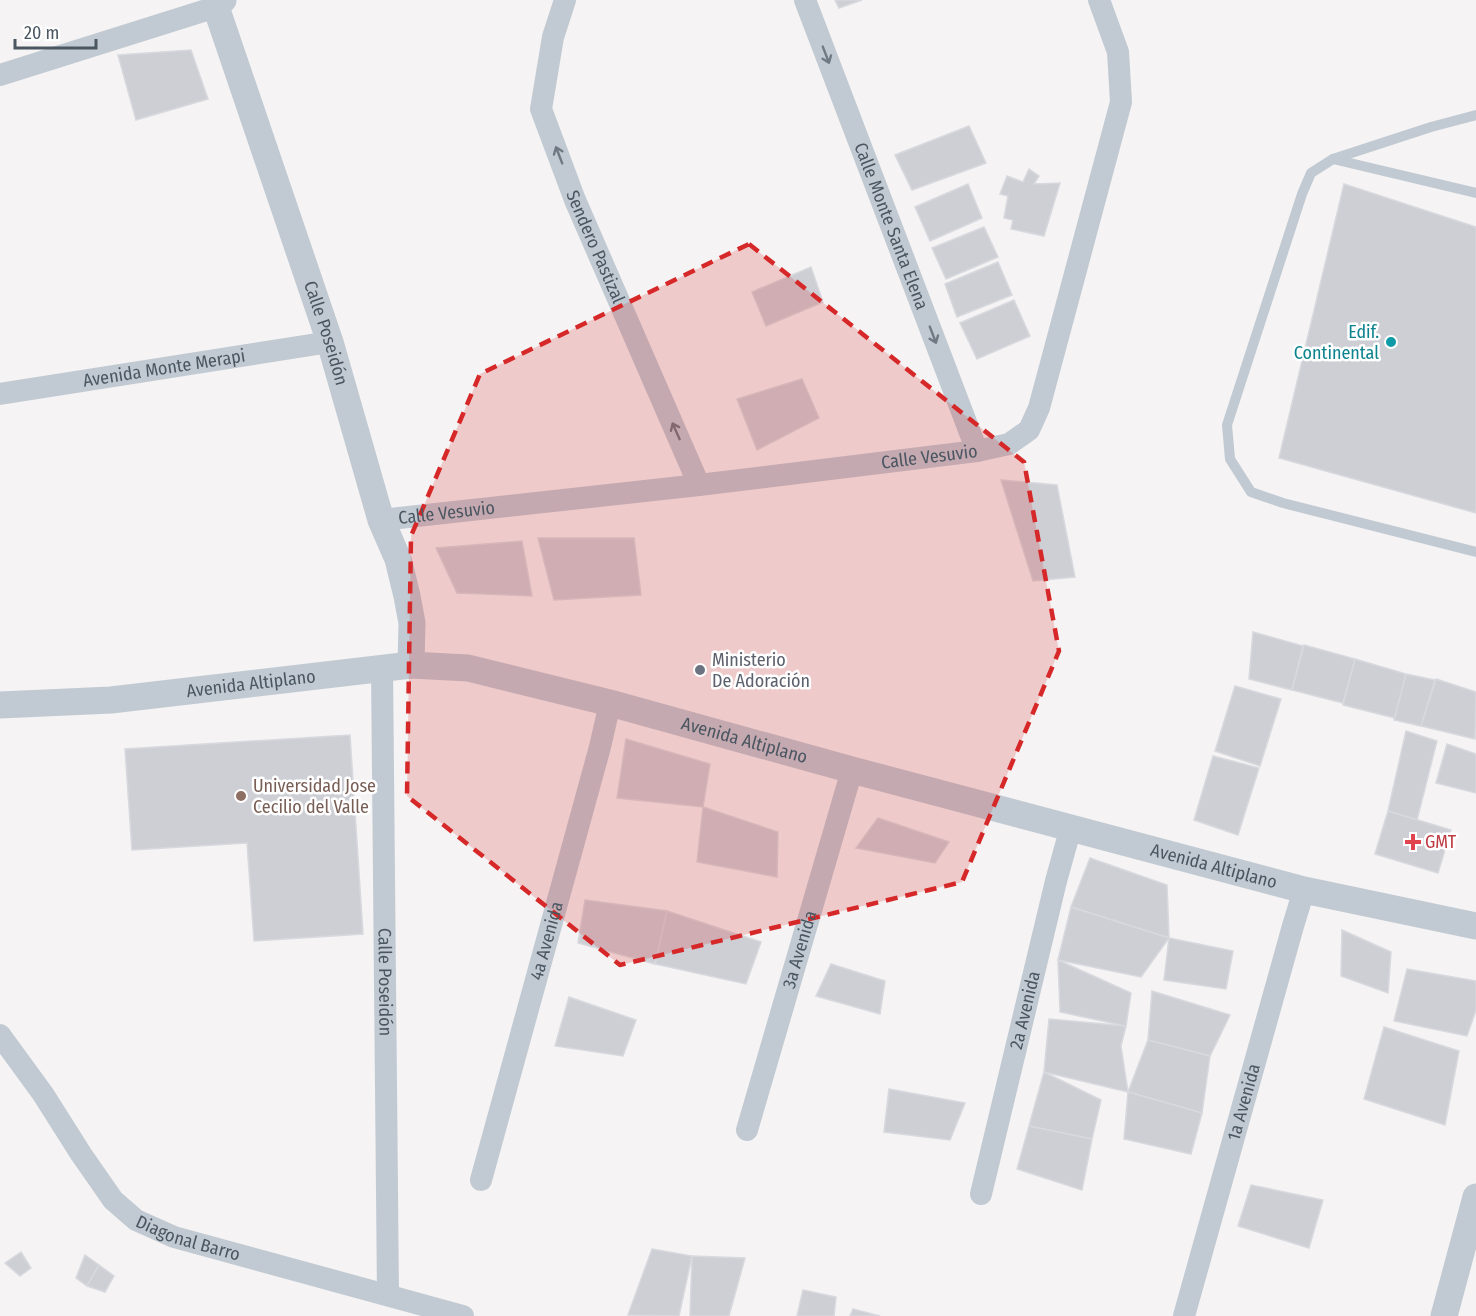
<svg xmlns="http://www.w3.org/2000/svg" width="1476" height="1316" font-family="'Fira Sans Condensed',sans-serif">
<rect width="100%" height="100%" fill="#f5f3f3"/>
<g fill="#cdcfd5" stroke="#d7d9de" stroke-width="1.5">
<path d="M835,0H862L839,8Z"/>
<path d="M191,50L208,99L136,120L118,55Z"/>
<path d="M969,126L986,163L912,190L895,155Z"/>
<path d="M1029,169L1039,176L1034,184L1060,183L1044,236L1011,229L1013,220L1004,218L1008,196L1000,194L1007,176L1023,182Z"/>
<path d="M968,184L982,218L930,241L915,207Z"/>
<path d="M1344,184L1476,227V513L1279,458Z"/>
<path d="M984,227L998,257L946,279L932,248Z"/>
<path d="M998,262L1012,295L957,317L945,284Z"/>
<path d="M811,267L823,302L766,326L752,292Z"/>
<path d="M1014,300L1030,336L977,359L960,323Z"/>
<path d="M802,379L819,418L757,450L737,399Z"/>
<path d="M1001,480L1057,485L1075,577L1033,581Z"/>
<path d="M538,538H634L641,595L554,600Z"/>
<path d="M522,541L532,596L457,593L436,548Z"/>
<path d="M1253,632L1303,646L1292,690L1249,679Z"/>
<path d="M1304,645L1355,659L1343,703L1292,690Z"/>
<path d="M1355,659L1406,674L1395,718L1343,705Z"/>
<path d="M1406,674L1435,680L1421,726L1394,720Z"/>
<path d="M1436,679L1476,692L1475,739L1421,726Z"/>
<path d="M1235,686L1281,699L1260,766L1215,751Z"/>
<path d="M1406,731L1437,741L1417,820L1388,811Z"/>
<path d="M350,735L363,934L254,941L247,843L132,850L125,749Z"/>
<path d="M626,739L710,764L703,807L617,798Z"/>
<path d="M1447,744L1476,754V793L1436,783Z"/>
<path d="M1213,756L1259,768L1238,835L1194,820Z"/>
<path d="M703,807L778,832L777,877L697,862Z"/>
<path d="M1388,811L1451,830L1438,873L1375,854Z"/>
<path d="M878,818L949,842L935,863L856,848Z"/>
<path d="M1090,858L1167,885L1169,938L1071,907Z"/>
<path d="M585,900L667,911L655,964L578,943Z"/>
<path d="M1071,907L1169,938L1141,977L1058,960Z"/>
<path d="M667,911L761,942L746,984L655,964Z"/>
<path d="M1342,930L1391,952L1388,993L1341,976Z"/>
<path d="M1169,938L1233,951L1226,989L1164,980Z"/>
<path d="M1058,960L1131,993L1126,1026L1060,1012Z"/>
<path d="M831,964L885,981L880,1014L816,996Z"/>
<path d="M1407,969L1476,981V1010L1467,1036L1394,1021Z"/>
<path d="M1152,991L1230,1015L1210,1056L1148,1040Z"/>
<path d="M569,997L636,1020L623,1056L555,1046Z"/>
<path d="M1049,1019L1126,1026L1121,1046L1128,1092L1044,1072Z"/>
<path d="M1384,1027L1459,1051L1445,1125L1364,1099Z"/>
<path d="M1148,1040L1210,1056L1202,1113L1128,1092Z"/>
<path d="M1044,1072L1101,1100L1092,1139L1029,1126Z"/>
<path d="M889,1089L965,1103L950,1140L884,1132Z"/>
<path d="M1128,1092L1202,1113L1191,1154L1124,1139Z"/>
<path d="M1029,1126L1092,1139L1082,1190L1017,1169Z"/>
<path d="M1251,1185L1323,1200L1309,1248L1238,1226Z"/>
<path d="M652,1249L692,1256L679,1316L628,1315Z"/>
<path d="M21,1252L31,1268L20,1276L5,1263Z"/>
<path d="M85,1255L99,1265L87,1286L76,1278Z"/>
<path d="M692,1256L745,1258L729,1316H690Z"/>
<path d="M99,1265L114,1276L105,1292L87,1286Z"/>
<path d="M803,1290L836,1297L834,1316H797Z"/>
<path d="M853,1309L880,1316H850Z"/>
</g>
<g fill="none" stroke-linecap="round" stroke-linejoin="round">
<g stroke="#c1cad2" stroke-width="10">
<path d="M1476,115L1431,127L1333,159L1311,173L1302,194L1227,425L1230,459L1251,492L1283,503L1476,552"/>
<path d="M1333,159L1476,193"/>
</g>
<g stroke="#c1cad2" stroke-width="22">
<path id="s1" d="M565,0L553,37L541,109L575,200L699,485"/>
<path id="s2" d="M805,0L977,451"/>
<path d="M0,75L216,7"/>
<path id="s3" d="M0,394L330,342"/>
<path id="s4" d="M381,520L699,485L977,451L1009,444L1029,430L1039,408L1121,102L1118,52L1099,0"/>
<path id="s5" d="M382,668L388,1295"/>
<path id="s6" d="M0,1035L43,1094L81,1154L113,1200L136,1220L174,1237L463,1316"/>
<path id="s7" d="M747,1130L852,770"/>
<path id="s8" d="M481,1180L600,747L610,703"/>
<path id="s9" d="M981,1194L1056,881L1071,827"/>
<path id="s10" d="M1184,1316L1293,926L1304,890"/>
</g>
<g stroke="#c1cad2" stroke-width="27">
<path id="s11" d="M223,0L216,7L330,342L381,520L398,559L407,596L412,623L411,665"/>
<path id="s12" d="M0,705L111,700L411,665L468,668L610,703L852,770L1304,890L1476,926"/>
<path d="M1444,1316L1476,1197"/>
</g>
</g>
<defs><path id="oneway-shaft" d="M-6 0H5M1.5-3L5.5 0L1.5 3" fill="none" stroke-width="1.6" stroke-linecap="round" stroke-linejoin="round" transform="scale(1.5)"/></defs>
<g stroke="#6e7983">
<use href="#oneway-shaft" transform="translate(826 55) rotate(69)"/>
<use href="#oneway-shaft" transform="translate(559 155) rotate(-111)"/>
<use href="#oneway-shaft" transform="translate(933 335) rotate(69)"/>
<use href="#oneway-shaft" transform="translate(676 431) rotate(-114)"/>
</g>
<path fill="#d62828" fill-opacity="0.2" stroke="#d62828" stroke-width="4.5" stroke-dasharray="12 8" stroke-linejoin="round" d="M749,244L1024,462L1059,651L962,882L620,965L407,796L411,536L480,374Z"/>
<circle fill="#0f9aa8" stroke="#fff" stroke-width="2" cx="1391" cy="342" r="6"/>
<circle fill="#6b7280" stroke="#fff" stroke-width="2" cx="700" cy="670" r="6"/>
<circle fill="#8d6e63" stroke="#fff" stroke-width="2" cx="241" cy="796" r="6"/>
<path fill="#e0444e" stroke="#fff" stroke-width="2" d="M1410 833h6v6h6v6h-6v6h-6v-6h-6v-6h6z"/>
<g text-anchor="middle" stroke-width="5" stroke-linejoin="round" paint-order="stroke">
<g font-size="18" fill="#4a5661" stroke="#fff">
<text dy="6" stroke="none"><textPath href="#s2" startOffset="242">Calle Monte Santa Elena</textPath></text>
<text dy="6" stroke="none"><textPath href="#s1" startOffset="260">Sendero Pastizal</textPath></text>
<text dy="6" stroke="none"><textPath href="#s11" startOffset="354">Calle Poseidón</textPath></text>
<text dy="6" stroke="none"><textPath href="#s3" startOffset="166">Avenida Monte Merapi</textPath></text>
<text dy="6" stroke="none"><textPath href="#s4" startOffset="552">Calle Vesuvio</textPath></text>
<text dy="6" stroke="none"><textPath href="#s4" startOffset="66">Calle Vesuvio</textPath></text>
<text dy="6" stroke="none"><textPath href="#s12" startOffset="252">Avenida Altiplano</textPath></text>
<text dy="6" stroke="none"><textPath href="#s12" startOffset="756">Avenida Altiplano</textPath></text>
<text dy="6" stroke="none"><textPath href="#s12" startOffset="1242">Avenida Altiplano</textPath></text>
<text dy="6" stroke="none"><textPath href="#s8" startOffset="248">4a Avenida</textPath></text>
<text dy="6" stroke="none"><textPath href="#s7" startOffset="188">3a Avenida</textPath></text>
<text dy="6" stroke="none"><textPath href="#s5" startOffset="314">Calle Poseidón</textPath></text>
<text dy="6" stroke="none"><textPath href="#s9" startOffset="189">2a Avenida</textPath></text>
<text dy="6" stroke="none"><textPath href="#s10" startOffset="222">1a Avenida</textPath></text>
<text dy="6" stroke="none"><textPath href="#s6" startOffset="286">Diagonal Barro</textPath></text>
</g>
<g font-size="18" fill="#0d838f" stroke="#fff" text-anchor="end">
<text x="1379" y="338">Edif.<tspan x="1379" dy="21">Continental</tspan></text>
</g>
<g font-size="18" fill="#5b616d" stroke="#fff" text-anchor="start">
<text x="712" y="666">Ministerio<tspan x="712" dy="21">De Adoración</tspan></text>
</g>
<g font-size="18" fill="#785e54" stroke="#fff" text-anchor="start">
<text x="253" y="792">Universidad Jose<tspan x="253" dy="21">Cecilio del Valle</tspan></text>
</g>
<g font-size="18" fill="#be3a42" stroke="#fff" text-anchor="start">
<text x="1425" y="848">GMT</text>
</g>
</g>
<path d="M15 39v9h81v-9" fill="none" stroke="#4a5661" stroke-width="3"/>
<text x="24" y="39" font-size="18" fill="#4a5661" stroke="#ffffff" stroke-width="4.5" paint-order="stroke">20 m</text>
</svg>
